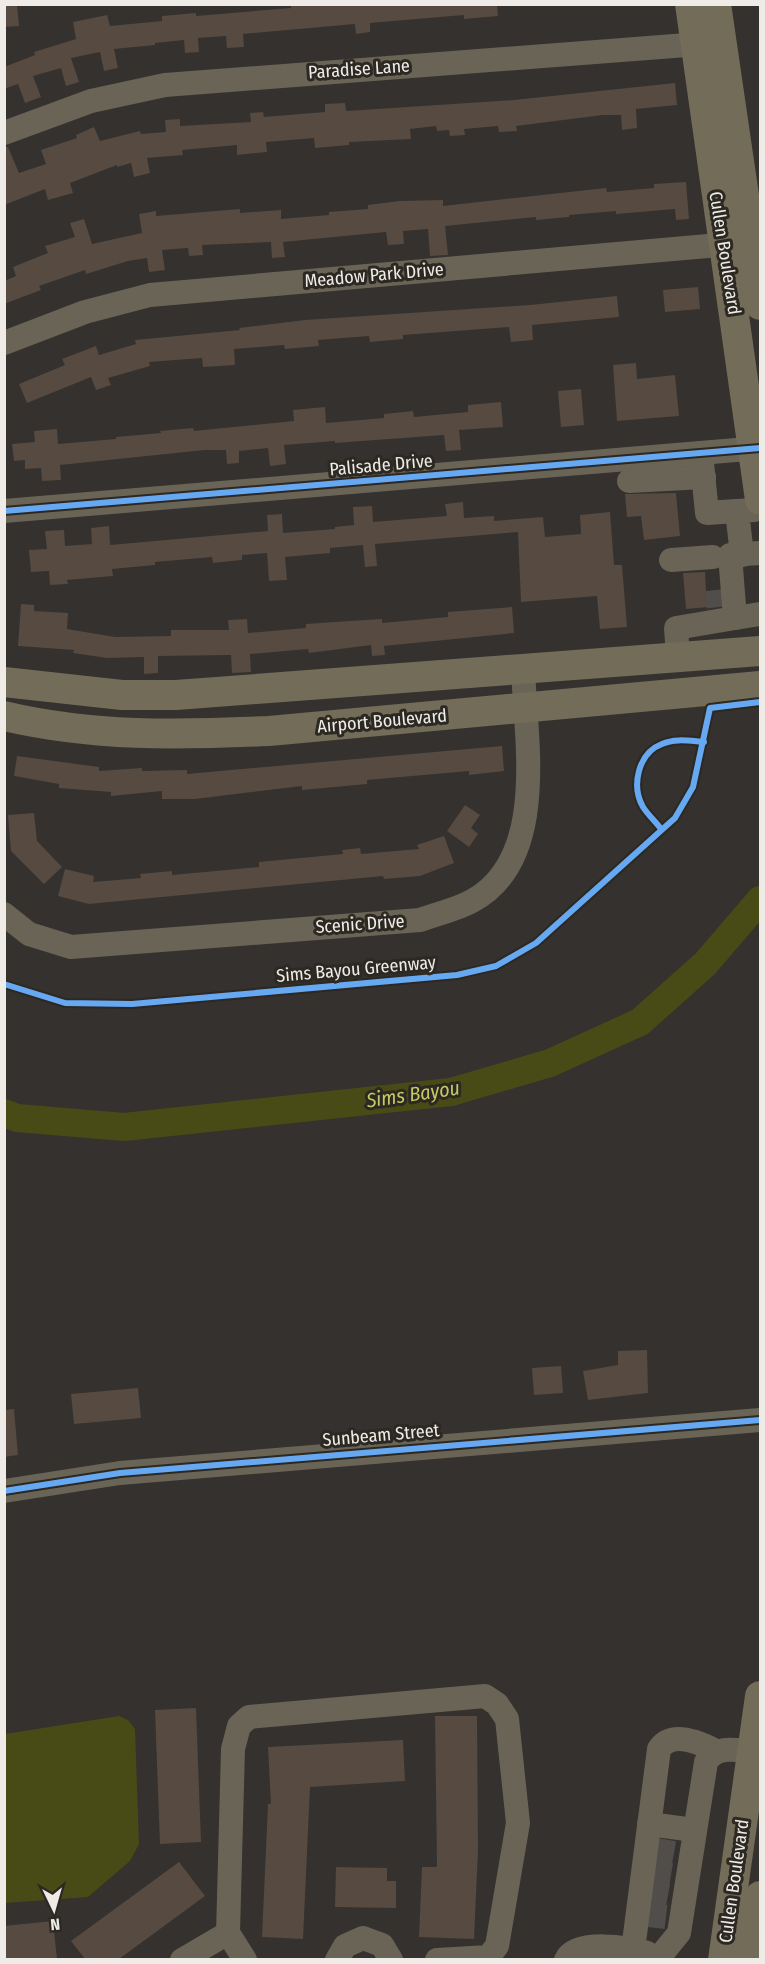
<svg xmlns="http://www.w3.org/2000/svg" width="765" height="1964" font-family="'Fira Sans Condensed',sans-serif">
<rect width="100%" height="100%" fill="#34312e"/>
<path fill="#494b17" d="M119,1716L128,1720L135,1729L139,1844L130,1861L88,1897L5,1903V1734Z"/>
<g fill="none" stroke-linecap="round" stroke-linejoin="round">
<path stroke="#494b17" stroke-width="28" d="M4,1113L17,1118L124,1127L451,1092L550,1063L640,1022L705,964L760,900"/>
</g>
<g fill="#564a41">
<path d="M4,4H17L19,26L4,27Z"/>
<path d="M291,4H497L498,16L464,19V15L370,23V32L356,34L355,24L243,34L244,47L227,48L226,36L198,38L199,52L185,53L184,40L155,43V45L114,49L118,68L104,71L100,52L71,58L79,82L66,86L61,68L33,76L41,97L25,103L18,84L4,89V67L35,55L34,52L76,39L73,22L107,15L110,26L162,21V16L196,13V16L291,8Z"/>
<path d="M675,83L677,105L636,109L637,128L622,130L621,115H603L516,126L517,131L499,132L498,126L464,129L465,135L450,136L449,130L437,131L436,126L410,129L411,139L349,142V145L315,148L314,138L266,142L267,152L237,155V145L182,150L183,155L147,158L150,173L134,177L131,163L117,167V165L70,183L73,193L48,200L45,189L4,205V147H8L19,173L46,164L41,150L77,138L76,135L94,127L100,141L140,131L141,134L166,132L165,120L180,119V126L251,122L250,113L263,112L264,117L325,112V104L345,103L346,111L514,100Z"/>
<path d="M686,182L689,219L676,220L675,209L616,214V211L569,215V217L536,220V217L445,226L448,255L430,256L428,229L403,231L404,244L388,245L386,232L283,242L285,257L272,258L271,242L202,245L203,255L189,256L188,248L162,250L165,270L149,272L147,258L128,261L86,274L85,270L39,286L41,290L4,304V281L16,276L13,267L48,253L45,246L75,237L70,223L84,219L92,244L142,233L139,214L156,211V216L240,209V213L281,210V219L329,215V212L368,209V205L400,201L443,200V206L606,188L607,192L654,188V184Z"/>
<path d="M698,287L700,309L665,312L663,290Z"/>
<path d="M617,296L619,317L532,325L533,340L511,342L509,327L403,335V339L370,342L369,336L318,340L319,346L285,349L284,345L234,349L235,365L203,367L202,358L149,362L150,366L108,378L111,385L96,390L91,377L27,403L19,384L65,365L62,359L96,346L99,355L136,344L135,340L240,330L239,328L305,320L530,305Z"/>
<path d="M636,363L637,379L675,375L679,416L617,421L613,365Z"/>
<path d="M581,389L584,425L561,427L558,391Z"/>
<path d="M501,402L503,427L459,430L461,450L446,451L444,435L335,443V441L284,445L286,464L270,466L268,448L239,451V463L227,464L226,450H205L60,465L61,480L42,481L41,468L25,469V460L14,461L12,444L35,442L34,431L57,429L58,444L116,439V437L161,433L160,431L193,428L194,431L294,421L293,410L325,407L326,423L384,418V414L413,411L414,417L468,412V405Z"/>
<path d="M676,493L680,536L644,540L641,516L627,517L625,494Z"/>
<path d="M463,502L464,518L494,516V521L543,517L545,537L581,534L580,515L610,512L614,565H622L627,627L600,629L597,596L521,602L518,532L375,544L377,566L365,567L363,545L330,548V553L285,557L287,580L269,581L267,553L242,555V560L213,563L212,557L155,562V565L112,569L113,576L67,580L68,584L50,585L49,571L31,572L29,550L47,549L45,531L64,530L65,546L92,544L91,528L109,526L110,545L268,531L267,515L282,514L283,533L335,529V527L354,525L353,507L372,506L373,522L447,516L445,504Z"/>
<path d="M705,572L706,591L718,590L720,606L686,609L683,573Z"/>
<path d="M21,604L34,605V611L68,613L67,629L115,637L171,636V630H229L228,620L247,619L248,633L306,628V624L335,622L382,619V623L448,617V612L512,607L514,633L384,646L385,655L372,656L371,645L309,653L308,649L250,654L251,672L232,673L231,655L158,656V673L144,674V657L107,658L73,653L74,650L18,646Z"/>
<path d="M502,746L504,771L469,775V771L367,780V784L302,790V786L195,799H162V791L111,796V792L59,788V784L14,776L17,756L99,767V771L142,768V771L187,770V774Z"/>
<path d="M465,805L480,815L471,828L478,834L469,847L447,831Z"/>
<path d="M34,813L37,841L62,867L44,884L11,851L8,815Z"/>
<path d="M444,836L454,863L420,876L384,879L383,876L89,904L58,896L65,869L94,876L93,882L141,878L140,874L172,871V875L259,867V862L343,854L342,850L360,848L361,854L419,849L417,845Z"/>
<path d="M647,1350L648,1393L588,1400L583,1371L618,1365V1351Z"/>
<path d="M561,1366L563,1393L534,1395L532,1368Z"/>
<path d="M138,1388L141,1418L74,1424L71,1394Z"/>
<path d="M14,1409L18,1455L4,1457V1410Z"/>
<path d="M196,1708L201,1842L160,1844L155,1710Z"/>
<path d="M435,1716H477L478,1850L474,1939L419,1937L422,1867H437Z"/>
<path d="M403,1740L405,1781L310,1787L303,1939L262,1937L268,1804H271L268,1747Z"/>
<path d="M179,1862L205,1896L119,1959H85L71,1941Z"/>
<path d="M336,1867L387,1868V1881H396V1908L335,1907Z"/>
<path d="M53,1921L57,1959H4V1926Z"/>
</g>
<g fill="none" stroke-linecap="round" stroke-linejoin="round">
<g stroke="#504d4a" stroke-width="24" stroke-dasharray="24 12" stroke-linecap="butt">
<path d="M717,590L719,607"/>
<path d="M657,1850L674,1853"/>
<path d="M654,1872L671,1875"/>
<path d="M652,1892L668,1895"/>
<path d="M649,1915L666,1917"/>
</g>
<g stroke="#696455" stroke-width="24">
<path d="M4,133L91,101L165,85L713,43"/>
<path d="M4,343L85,312L150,295L742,243"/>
<path d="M701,453L707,513L737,511"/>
<path d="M629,481L704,477"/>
<path d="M4,511L760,448"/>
<path d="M760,553L730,555L735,618L760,614"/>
<path d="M742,555L737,511L754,510"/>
<path d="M671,560L713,557"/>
<path d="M678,657L676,628L735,618"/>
<path d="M4,914L29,934L71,947L420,920C436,914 456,910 472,901C548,860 526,742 523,670"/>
<path d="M4,1491L120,1473L760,1420"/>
<path d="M649,1824L694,1830"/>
<path d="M633,1950L659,1749C672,1730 699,1742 716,1751"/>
<path d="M182,1960L228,1933"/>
<path d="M245,1960L228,1933L233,1749L239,1726L249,1717L485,1696L497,1704L507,1719L518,1823L497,1946L488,1957L437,1960"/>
<path d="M337,1960L345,1946L363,1938L382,1945L391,1960"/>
<path d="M566,1960C575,1939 629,1947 647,1953"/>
<path d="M657,1960L679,1933L706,1762C717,1745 735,1750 752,1752"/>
</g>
<g stroke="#726c58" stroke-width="30">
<path d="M690,4L760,500"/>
<path d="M716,4L760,305"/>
<path d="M4,682L122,695H176L760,651"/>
<path d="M4,716C94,737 178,735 269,731L760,686"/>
<path d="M723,1960L760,1696"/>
<path d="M752,1960L760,1896"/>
</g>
<defs>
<g id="cycleway">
<path d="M4,511L760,448"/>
<path d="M661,829C656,822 648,815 643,807C631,786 638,753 662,744C675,738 690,741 704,742"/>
<path d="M4,984L65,1003L132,1004L457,975L496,966L536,943L675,818L693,787L710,708L760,702"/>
<path d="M4,1491L120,1473L760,1420"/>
</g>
</defs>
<use href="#cycleway" stroke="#2c2822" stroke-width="10"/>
<use href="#cycleway" stroke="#66a8f1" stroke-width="6"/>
</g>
<g text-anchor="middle" stroke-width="6" stroke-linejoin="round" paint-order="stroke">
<g font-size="18" fill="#efece8" stroke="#2c2822">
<text transform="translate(359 69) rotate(-4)" y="6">Paradise Lane</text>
<text transform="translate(725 253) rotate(81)" y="6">Cullen Boulevard</text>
<text transform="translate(374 275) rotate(-5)" y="6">Meadow Park Drive</text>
<text transform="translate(381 465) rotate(-5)" y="6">Palisade Drive</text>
<text transform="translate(382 721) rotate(-5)" y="6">Airport Boulevard</text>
<text transform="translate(360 924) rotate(-4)" y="6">Scenic Drive</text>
<text transform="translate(356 969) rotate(-5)" y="6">Sims Bayou Greenway</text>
<text transform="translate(381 1435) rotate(-5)" y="6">Sunbeam Street</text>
<text transform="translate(734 1881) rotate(-82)" y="6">Cullen Boulevard</text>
</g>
<g font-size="20" font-style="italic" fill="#c4cb64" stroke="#2c2822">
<text transform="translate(413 1094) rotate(-8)" y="7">Sims Bayou</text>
</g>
</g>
<rect width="765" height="1964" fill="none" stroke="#efece8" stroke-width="12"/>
<g transform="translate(54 1910) rotate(175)" stroke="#2c2822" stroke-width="4.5" paint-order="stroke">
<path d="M0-4.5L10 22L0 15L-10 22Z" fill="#efece8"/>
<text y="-9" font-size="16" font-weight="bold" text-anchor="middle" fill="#efece8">N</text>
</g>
</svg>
